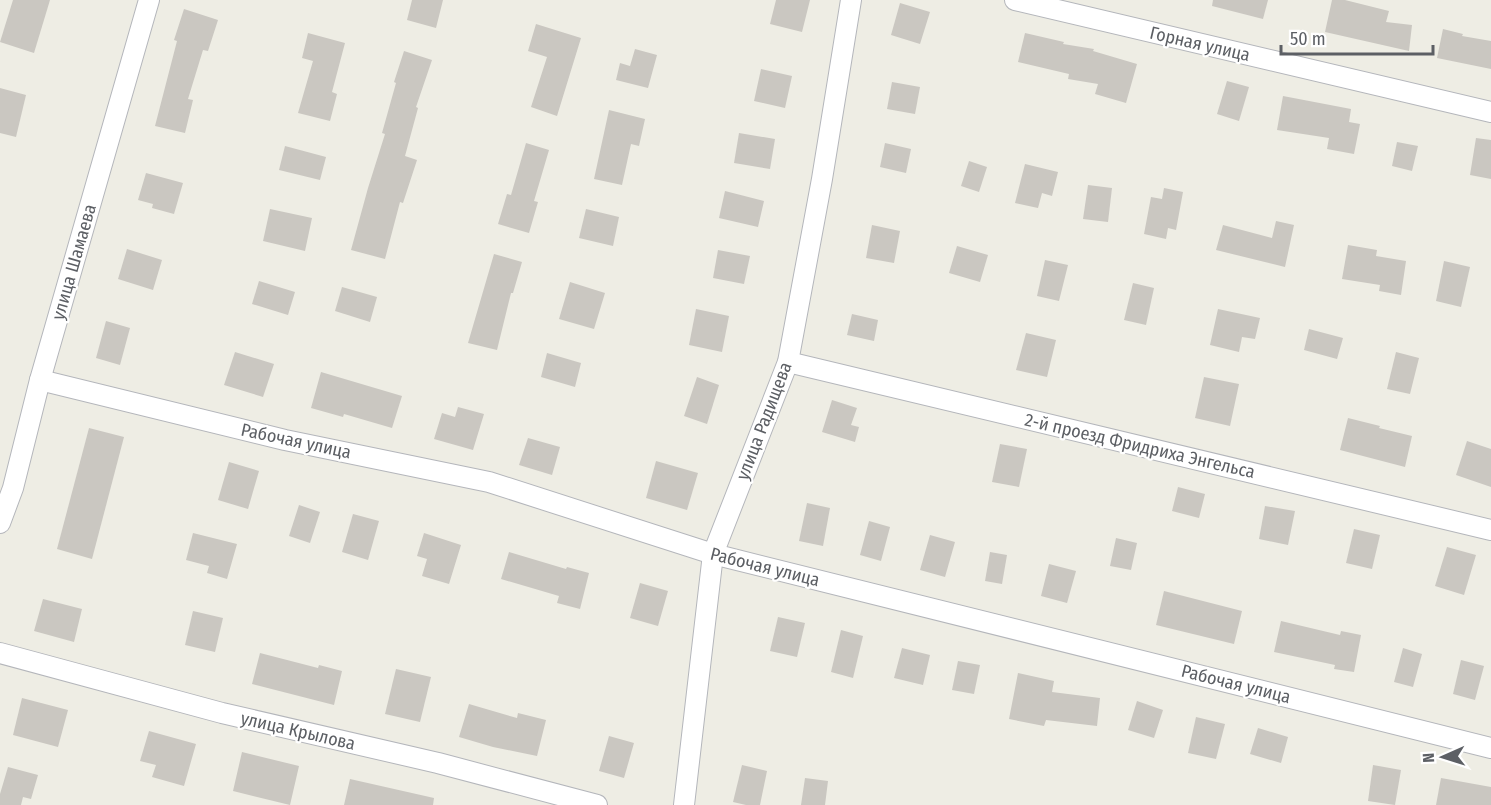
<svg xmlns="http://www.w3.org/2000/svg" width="1491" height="805" font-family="'Fira Sans Condensed',sans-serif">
<rect width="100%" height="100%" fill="#eeede4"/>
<g fill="#cac7c1">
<path d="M13,0H50L34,53L0,42Z"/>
<path d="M412,0H443L436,28L407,20Z"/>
<path d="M776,0H810L802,32L770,24Z"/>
<path d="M1213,0H1268L1263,19L1212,6Z"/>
<path d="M1332,0H1345L1389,11L1386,22L1412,25L1409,51L1325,32Z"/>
<path d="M900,3L930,12L920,44L891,35Z"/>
<path d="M184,9L218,20L208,51L203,50L188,99L193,100L185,133L155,126L177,41L174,40Z"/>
<path d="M536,24L581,38L557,116L531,107L547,57L528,51Z"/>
<path d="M1443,29L1463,34L1462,36L1491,41V69L1437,58Z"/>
<path d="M308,33L345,43L332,92L337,94L330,121L298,113L313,61L302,58Z"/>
<path d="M1025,33L1064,42L1063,44L1094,49L1093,51L1137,64L1126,103L1095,94L1098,84L1068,79L1069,74L1018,62Z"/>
<path d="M635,49L657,55L648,88L616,80L620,63L630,66Z"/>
<path d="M404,51L432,60L416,107L418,108L405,156L417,160L403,203L400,202L385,259L351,250L368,188L385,134L382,133L396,83L394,82Z"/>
<path d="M761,69L792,76L785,108L754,101Z"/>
<path d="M1227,81L1249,87L1239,121L1217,114Z"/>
<path d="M892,82L920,87L915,114L887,109Z"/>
<path d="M0,88L26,95L16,137L0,133Z"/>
<path d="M1283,96L1351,109L1349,122L1360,124L1354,154L1327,149L1329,138L1277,130Z"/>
<path d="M609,110L645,119L639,146L631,144L622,185L594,179Z"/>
<path d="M739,133L775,139L770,169L734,163Z"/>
<path d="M1476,138L1491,140V179L1470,175Z"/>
<path d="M1397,142L1418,146L1412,171L1392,166Z"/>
<path d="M526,143L549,150L534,201L538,202L529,233L498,224L507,194L511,195Z"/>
<path d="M885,143L911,149L906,173L880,167Z"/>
<path d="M285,146L326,157L320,180L279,170Z"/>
<path d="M969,161L987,167L979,192L961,186Z"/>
<path d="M1025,164L1058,172L1052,196L1042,193L1038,208L1015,203Z"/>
<path d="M146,173L183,183L174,214L152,208L153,204L138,200Z"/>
<path d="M1088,185L1112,188L1108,222L1083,219Z"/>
<path d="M1164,188L1183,192L1176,230L1168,228L1166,239L1144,234L1151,197L1162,199Z"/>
<path d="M725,191L764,201L758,227L719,218Z"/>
<path d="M270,209L312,218L305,251L263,241Z"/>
<path d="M586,209L619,217L613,246L579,238Z"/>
<path d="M1276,221L1294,225L1285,267L1216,250L1223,225L1272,238Z"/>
<path d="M872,225L900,231L894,263L866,258Z"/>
<path d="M1348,245L1377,250L1376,256L1406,261L1401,295L1379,291L1380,285L1342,279Z"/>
<path d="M957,246L988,255L980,282L949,273Z"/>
<path d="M127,249L162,260L153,290L118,279Z"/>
<path d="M718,250L750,256L744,284L713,278Z"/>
<path d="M494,254L522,262L513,293H511L497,350L468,343Z"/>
<path d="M1045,260L1068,265L1059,301L1037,296Z"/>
<path d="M1444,261L1470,267L1461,307L1436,301Z"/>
<path d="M259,281L295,292L288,315L252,304Z"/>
<path d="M570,282L605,293L594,329L559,319Z"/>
<path d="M1133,283L1154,288L1146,325L1124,320Z"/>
<path d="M342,287L377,297L370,322L335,311Z"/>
<path d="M696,309L729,316L722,352L689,345Z"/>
<path d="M1218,309L1260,318L1255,339L1242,337L1239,352L1210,345Z"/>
<path d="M852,314L878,320L874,341L847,335Z"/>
<path d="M106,321L130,328L120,365L96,358Z"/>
<path d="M1309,329L1343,338L1337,359L1304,350Z"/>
<path d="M1026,333L1056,340L1047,377L1016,370Z"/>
<path d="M235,352L274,364L263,397L224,385Z"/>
<path d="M1396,352L1419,358L1410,394L1387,389Z"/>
<path d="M547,353L581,363L575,387L541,377Z"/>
<path d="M321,372L402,396L392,428L344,414L343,417L311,408Z"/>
<path d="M697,377L719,385L707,424L684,416Z"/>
<path d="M1204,377L1239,384L1230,426L1195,418Z"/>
<path d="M832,400L857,408L851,425L859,427L855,442L822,432Z"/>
<path d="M458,407L484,414L473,450L434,439L442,413L455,417Z"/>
<path d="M1348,418L1380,426L1379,428L1412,436L1405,467L1340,450Z"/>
<path d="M89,428L124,437L92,559L57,549Z"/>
<path d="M528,438L560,447L552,475L519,465Z"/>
<path d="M1467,441L1491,449V487L1456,475Z"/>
<path d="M1000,444L1027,449L1019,487L992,482Z"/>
<path d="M656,461L698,473L687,510L646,498Z"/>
<path d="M229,462L259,471L248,509L218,500Z"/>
<path d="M1178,487L1205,494L1199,518L1172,511Z"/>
<path d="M807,503L830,508L823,546L799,541Z"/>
<path d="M299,505L320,512L310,543L289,536Z"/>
<path d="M1265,506L1295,511L1288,545L1259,539Z"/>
<path d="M353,514L379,521L368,560L342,552Z"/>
<path d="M869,521L890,527L881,561L860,555Z"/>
<path d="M1354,529L1380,535L1372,569L1346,563Z"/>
<path d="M193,533L237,544L227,579L207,573L209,566L186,560Z"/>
<path d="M424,533L461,545L449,584L422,576L427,559L417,556Z"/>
<path d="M930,535L955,542L945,577L920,570Z"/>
<path d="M1116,538L1137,543L1131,570L1110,566Z"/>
<path d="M1447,547L1476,555L1464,595L1435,586Z"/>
<path d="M509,552L566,569L567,567L589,573L580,609L557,603L559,596L501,579Z"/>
<path d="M990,552L1007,555L1002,584L985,581Z"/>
<path d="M1049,564L1076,571L1067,603L1041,596Z"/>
<path d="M640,583L668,591L658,626L630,618Z"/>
<path d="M1164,591L1242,611L1234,644L1156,625Z"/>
<path d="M43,599L82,609L74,642L34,631Z"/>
<path d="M193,611L223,618L215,652L185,645Z"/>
<path d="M778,617L805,623L797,657L770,651Z"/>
<path d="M1281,621L1340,635L1341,631L1361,635L1354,672L1334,669L1335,665L1274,652Z"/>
<path d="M841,630L863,636L853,678L831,672Z"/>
<path d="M902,648L930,655L923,685L894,678Z"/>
<path d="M1403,648L1422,654L1413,687L1394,682Z"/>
<path d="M260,653L318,668L319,665L342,671L334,705L252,684Z"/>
<path d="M1461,660L1484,666L1475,700L1453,694Z"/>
<path d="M958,661L980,665L974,694L952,690Z"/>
<path d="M396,669L431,677L420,722L385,714Z"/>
<path d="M1018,673L1054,681L1052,692L1100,698L1097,726L1046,720L1044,726L1009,719Z"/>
<path d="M22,698L68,710L58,747L13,735Z"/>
<path d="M1137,701L1163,710L1154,738L1128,730Z"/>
<path d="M469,704L517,718L518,713L546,720L537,756L493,747L459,737Z"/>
<path d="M1196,717L1225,724L1216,759L1188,753Z"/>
<path d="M1258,728L1288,737L1281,763L1250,754Z"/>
<path d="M149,731L196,744L184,786L152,777L156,765L140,761Z"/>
<path d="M609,736L634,743L624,778L599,771Z"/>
<path d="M242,752L299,766L290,805L233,791Z"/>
<path d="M742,765L767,771L760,805H746L733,802Z"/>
<path d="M1373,765L1401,770L1395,805L1368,801Z"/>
<path d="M8,767L38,775L31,799L23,797L21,805H0V794Z"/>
<path d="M805,778L828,781L825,805H801Z"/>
<path d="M1441,778L1491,787V805H1436Z"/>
<path d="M350,779L434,798L433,805H344Z"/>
</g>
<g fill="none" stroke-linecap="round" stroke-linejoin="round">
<defs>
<g id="minor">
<path d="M1015,0L1491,112"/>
<path d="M788,362L1491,530"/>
<path d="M40,380L285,440L489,482L713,554L1491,748"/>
<path d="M0,523L13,488L40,380L149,0"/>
<path d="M0,653L222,713L438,763L597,805"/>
<path d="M684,805L713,554L788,362L822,179L851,0"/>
</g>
</defs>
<use href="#minor" stroke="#b4b6bb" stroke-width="22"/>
<use href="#minor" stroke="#fff" stroke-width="20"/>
</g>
<g text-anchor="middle" stroke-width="4.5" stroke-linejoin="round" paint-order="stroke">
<g font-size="18" fill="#5c5f64" stroke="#fff">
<text transform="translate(1200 44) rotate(13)" y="6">Горная улица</text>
<text transform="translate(74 262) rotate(-74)" y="6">улица Шамаева</text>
<text transform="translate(764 421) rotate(-69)" y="6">улица Радищева</text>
<text transform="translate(296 441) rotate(12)" y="6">Рабочая улица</text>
<text transform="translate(1140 446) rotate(13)" y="6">2-й проезд Фридриха Энгельса</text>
<text transform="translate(765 567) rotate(14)" y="6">Рабочая улица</text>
<text transform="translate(1236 684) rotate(14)" y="6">Рабочая улица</text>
<text transform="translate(298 731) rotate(13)" y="6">улица Крылова</text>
</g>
</g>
<g transform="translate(1443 757) rotate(267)" stroke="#ffffff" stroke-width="4.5" paint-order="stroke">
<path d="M0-4.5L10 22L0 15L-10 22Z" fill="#5c5f64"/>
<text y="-9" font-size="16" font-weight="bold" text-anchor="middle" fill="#5c5f64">N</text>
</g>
<path d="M1281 45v9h152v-9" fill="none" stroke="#5c5f64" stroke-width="3"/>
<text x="1290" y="45" font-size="18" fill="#5c5f64" stroke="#ffffff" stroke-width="4.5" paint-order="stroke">50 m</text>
</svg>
